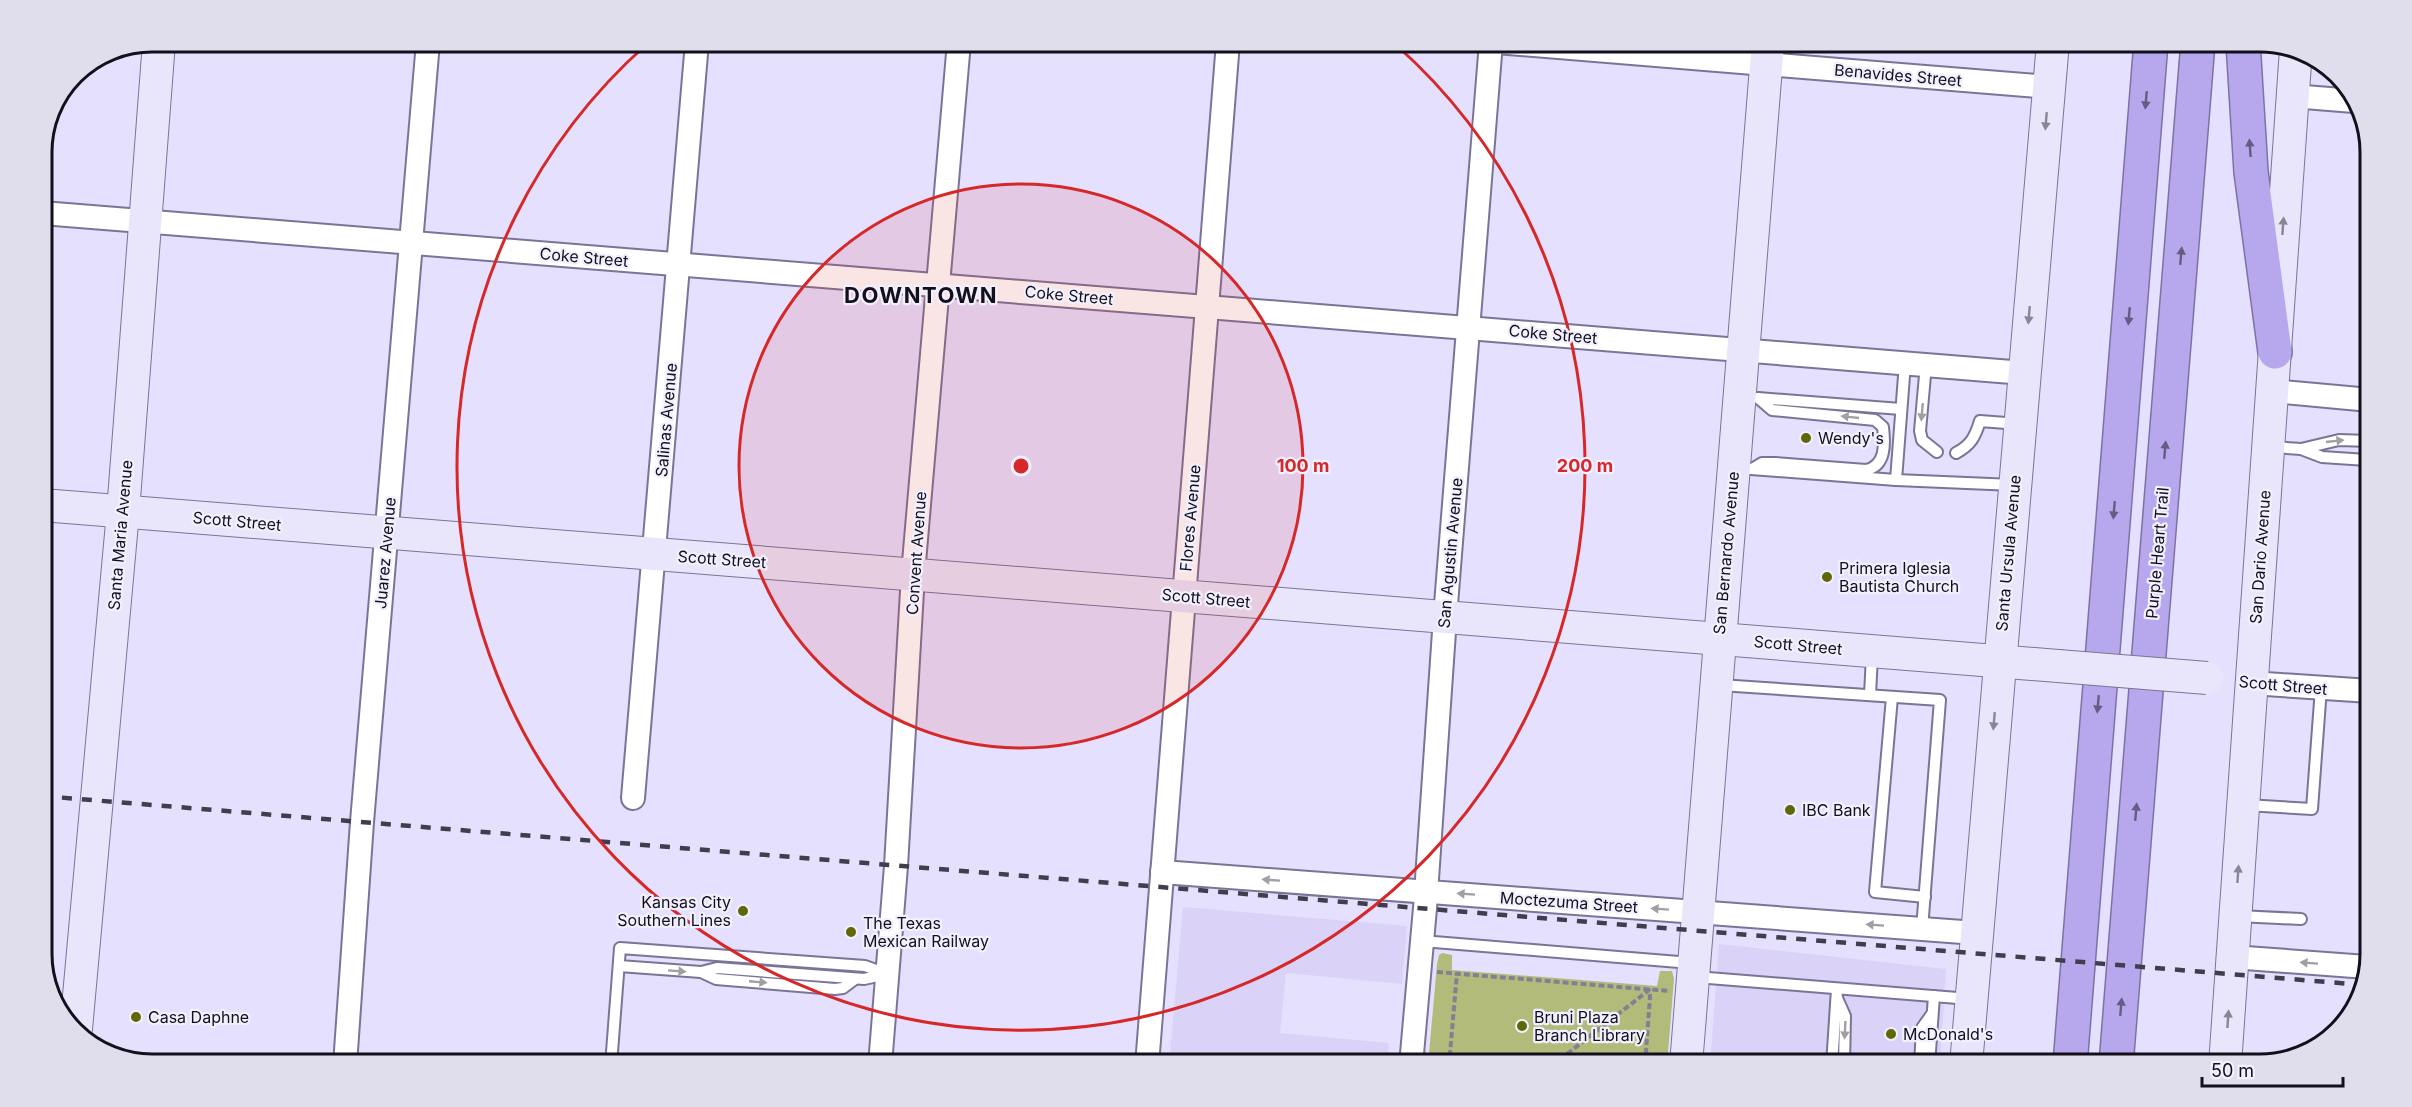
<svg xmlns="http://www.w3.org/2000/svg" width="2412" height="1107" font-family="Inter,sans-serif">
<rect width="100%" height="100%" fill="#e5e0fe"/>
<g fill="#dad3f7">
<path d="M1183,907L1407,926L1402,984L1286,973L1280,1033L1389,1043L1387,1065H1169Z"/>
<path d="M1719,944L1946,969L1940,1065H1710Z"/>
</g>
<path fill="#b3bb7b" d="M1442,953L1452,955V970L1657,986L1660,971H1672L1674,979L1667,1065H1428L1437,964L1439,955Z"/>
<g fill="none" stroke-linecap="round" stroke-linejoin="round">
<defs>
<g id="lane">
<path d="M1926,364L1920,431L1922,440L1937,452"/>
<path d="M1758,398L1901,409"/>
<path d="M2272,447L2301,449L2322,457L2367,460L2370,429"/>
<path d="M2301,449L2339,440L2369,441"/>
<path d="M1956,453C1971,445 1975,437 1980,421L2019,424"/>
<path d="M1751,469L1896,480L2014,485"/>
<path d="M1752,469L1762,463H1775L1866,470C1886,466 1885,444 1883,427L1875,420L1772,410L1758,398"/>
<path d="M1896,480L1905,363"/>
<path d="M1720,685L1940,700L1922,929"/>
<path d="M1870,695L1872,655"/>
<path d="M1892,697L1875,892L1925,897"/>
<path d="M2246,805L2312,809L2321,688"/>
<path d="M2238,916L2301,919"/>
<path d="M1422,941L1691,963"/>
<path d="M619,966L701,972L717,968L864,979L887,974"/>
<path d="M701,972L716,979L835,989L843,988L855,979"/>
<path d="M1696,977L1970,999"/>
<path d="M1837,998L1845,1016L1844,1065"/>
<path d="M611,1065L620,948L865,966L887,974"/>
<path d="M1832,1065L1837,989"/>
<path d="M1920,1065L1922,1028L1932,1014"/>
<path d="M1929,1065L1934,996"/>
</g>
<g id="street">
<path d="M1496,42L2049,87"/>
<path d="M2292,96L2354,101"/>
<path d="M42,213L2024,373"/>
<path d="M2273,391L2370,400"/>
<path d="M2251,683L2370,691"/>
<path d="M633,798L697,42"/>
<path d="M1162,872L1976,933"/>
<path d="M2232,957L2367,967"/>
<path d="M345,1065L362,822L428,42"/>
<path d="M880,1065L896,866L913,574L959,42"/>
<path d="M1147,1065L1228,42"/>
<path d="M1411,1065L1425,908L1445,617L1491,42"/>
</g>
<g id="secondary">
<path d="M42,505L2058,666"/>
<path d="M76,1029L123,512L159,42"/>
<path d="M1686,1065L1768,42"/>
<path d="M1966,1065L2053,42"/>
<path d="M2225,1065L2296,49"/>
</g>
<g id="highway">
<path d="M2243,42L2251,172L2275,352"/>
<path d="M2070,1065L2151,42"/>
<path d="M2116,1065L2198,42"/>
</g>
</defs>
<use href="#lane" stroke="#7b7496" stroke-width="14"/>
<use href="#street" stroke="#7b7496" stroke-width="26"/>
<use href="#secondary" stroke="#7b7496" stroke-width="34"/>
<use href="#highway" stroke="#7e72a4" stroke-width="36"/>
<g stroke="#837f94" stroke-width="4" stroke-dasharray="6 3" stroke-linecap="butt">
<path d="M1437,972L1669,991"/>
<path d="M1449,1065L1457,973"/>
<path d="M1553,1065L1649,990L1650,997L1645,1065"/>
</g>
<use href="#lane" stroke="#fff" stroke-width="10"/>
<use href="#street" stroke="#fff" stroke-width="22"/>
<use href="#secondary" stroke="#e9e5fa" stroke-width="32"/>
<use href="#highway" stroke="#b7a7ed" stroke-width="33"/>
<path stroke="#403d4d" stroke-width="4.5" stroke-dasharray="10 10" stroke-linecap="butt" d="M42,796L2364,985"/>
<defs>
<path id="secondary-bridge" d="M2058,666L2207,678"/>
</defs>
<use href="#secondary-bridge" stroke="#7b7496" stroke-width="34" stroke-linecap="butt"/>
<use href="#secondary-bridge" stroke="#e9e5fa" stroke-width="32"/>
</g>
<defs><path id="oneway-solid" d="M-6-.8H1V-3.2L6.5 0L1 3.2V.8H-6Z" transform="scale(1.5)"/></defs>
<g fill="#655c84">
<use href="#oneway-solid" transform="translate(2146 100) rotate(95)"/>
<use href="#oneway-solid" transform="translate(2250 148) rotate(-94)"/>
<use href="#oneway-solid" transform="translate(2181 256) rotate(-85)"/>
<use href="#oneway-solid" transform="translate(2129 316) rotate(95)"/>
<use href="#oneway-solid" transform="translate(2165 450) rotate(-85)"/>
<use href="#oneway-solid" transform="translate(2114 510) rotate(95)"/>
<use href="#oneway-solid" transform="translate(2098 704) rotate(95)"/>
<use href="#oneway-solid" transform="translate(2136 812) rotate(-85)"/>
<use href="#oneway-solid" transform="translate(2121 1007) rotate(-85)"/>
</g>
<g fill="#898596">
<use href="#oneway-solid" transform="translate(2046 121) rotate(95)"/>
<use href="#oneway-solid" transform="translate(2283 226) rotate(-86)"/>
<use href="#oneway-solid" transform="translate(2029 315) rotate(95)"/>
<use href="#oneway-solid" transform="translate(1994 721) rotate(95)"/>
<use href="#oneway-solid" transform="translate(2238 874) rotate(-86)"/>
<use href="#oneway-solid" transform="translate(2228 1019) rotate(-86)"/>
</g>
<g fill="#a19fa4">
<use href="#oneway-solid" transform="translate(1922 412) rotate(95)"/>
<use href="#oneway-solid" transform="translate(1850 417) rotate(-174)"/>
<use href="#oneway-solid" transform="translate(2335 441) rotate(-6)"/>
<use href="#oneway-solid" transform="translate(1271 880) rotate(-176)"/>
<use href="#oneway-solid" transform="translate(1466 894) rotate(-176)"/>
<use href="#oneway-solid" transform="translate(1660 909) rotate(-176)"/>
<use href="#oneway-solid" transform="translate(1875 925) rotate(-176)"/>
<use href="#oneway-solid" transform="translate(2309 963) rotate(-176)"/>
<use href="#oneway-solid" transform="translate(677 971) rotate(4)"/>
<use href="#oneway-solid" transform="translate(758 982) rotate(5)"/>
<use href="#oneway-solid" transform="translate(1845 1030) rotate(93)"/>
</g>
<circle cx="1021" cy="466" r="282" fill="#d62828" fill-opacity=".12"/>
<g fill="none" stroke="#d62828" stroke-width="3">
<circle cx="1021" cy="466" r="282"/>
<path d="M1395 44A564 564 0 1 1 647 44"/>
</g>
<g fill="#606707" stroke="#f2efff" stroke-width="2">
<circle cx="1806" cy="438" r="6"/>
<circle cx="1827" cy="577" r="6"/>
<circle cx="1790" cy="810" r="6"/>
<circle cx="743" cy="911" r="6"/>
<circle cx="851" cy="932" r="6"/>
<circle cx="136" cy="1017" r="6"/>
<circle cx="1522" cy="1026" r="6"/>
<circle cx="1891" cy="1034" r="6"/>
</g>
<g text-anchor="middle" stroke-width="4.5" stroke-linejoin="round" paint-order="stroke">
<g font-size="16" fill="#13101c" stroke="#f2efff">
<text transform="translate(1898 75) rotate(5)" y="6">Benavides Street</text>
<text transform="translate(584 257) rotate(5)" y="6">Coke Street</text>
<text transform="translate(1069 295) rotate(5)" y="6">Coke Street</text>
<text transform="translate(1553 334) rotate(5)" y="6">Coke Street</text>
<text transform="translate(666 420) rotate(-85)" y="6">Salinas Avenue</text>
<text transform="translate(1190 518) rotate(-85)" y="6">Flores Avenue</text>
<text transform="translate(237 521) rotate(5)" y="6">Scott Street</text>
<text transform="translate(120 535) rotate(-85)" y="6">Santa Maria Avenue</text>
<text transform="translate(385 553) rotate(-85)" y="6">Juarez Avenue</text>
<text transform="translate(916 553) rotate(-86)" y="6">Convent Avenue</text>
<text transform="translate(1450 553) rotate(-85)" y="6">San Agustin Avenue</text>
<text transform="translate(1726 553) rotate(-85)" y="6">San Bernardo Avenue</text>
<text transform="translate(2008 553) rotate(-85)" y="6">Santa Ursula Avenue</text>
<text transform="translate(2157 553) rotate(-85)" y="6">Purple Heart Trail</text>
<text transform="translate(2260 557) rotate(-86)" y="6">San Dario Avenue</text>
<text transform="translate(722 559) rotate(4)" y="6">Scott Street</text>
<text transform="translate(1206 598) rotate(5)" y="6">Scott Street</text>
<text transform="translate(1798 645) rotate(5)" y="6">Scott Street</text>
<text transform="translate(2283 685) rotate(5)" y="6">Scott Street</text>
<text transform="translate(1569 902) rotate(4)" y="6">Moctezuma Street</text>
</g>
<g font-size="16" fill="#13101c" stroke="#f2efff" text-anchor="start">
<text x="1818" y="444">Wendy's</text>
<text x="1839" y="574">Primera Iglesia<tspan x="1839" dy="18">Bautista Church</tspan></text>
<text x="1802" y="816">IBC Bank</text>
<text x="731" y="908" text-anchor="end">Kansas City<tspan x="731" dy="18">Southern Lines</tspan></text>
<text x="863" y="929">The Texas<tspan x="863" dy="18">Mexican Railway</tspan></text>
<text x="148" y="1023">Casa Daphne</text>
<text x="1534" y="1023">Bruni Plaza<tspan x="1534" dy="18">Branch Library</tspan></text>
<text x="1903" y="1040">McDonald's</text>
</g>
<g font-size="22" font-weight="bold" letter-spacing="1.5" fill="#13101c" stroke="#f2efff">
<text x="921" y="303">DOWNTOWN</text>
</g>
</g>
<path d="M0 0H2412V1107H0ZM152 52H2260A100 100 0 0 1 2360 152V954A100 100 0 0 1 2260 1054H152A100 100 0 0 1 52 954V152A100 100 0 0 1 152 52Z" fill="#e0dded" fill-rule="evenodd"/>
<path fill="none" stroke="#13101c" stroke-width="3" d="M152 52H2260A100 100 0 0 1 2360 152V954A100 100 0 0 1 2260 1054H152A100 100 0 0 1 52 954V152A100 100 0 0 1 152 52Z"/>
<circle cx="1021" cy="466" r="9" fill="#d62828" stroke="#f2efff" stroke-width="3"/>
<g font-size="18" text-anchor="middle" font-weight="bold" fill="#d62828" stroke="#f2efff" stroke-width="4.5" stroke-linejoin="round" paint-order="stroke">
<text x="1303" y="472">100 m</text>
<text x="1585" y="472">200 m</text>
</g>
<path d="M2202 1077v9h141v-9" fill="none" stroke="#13101c" stroke-width="3"/>
<text x="2211" y="1077" font-size="18" fill="#13101c" stroke="#f2efff" stroke-width="4.5" paint-order="stroke">50 m</text>
</svg>
